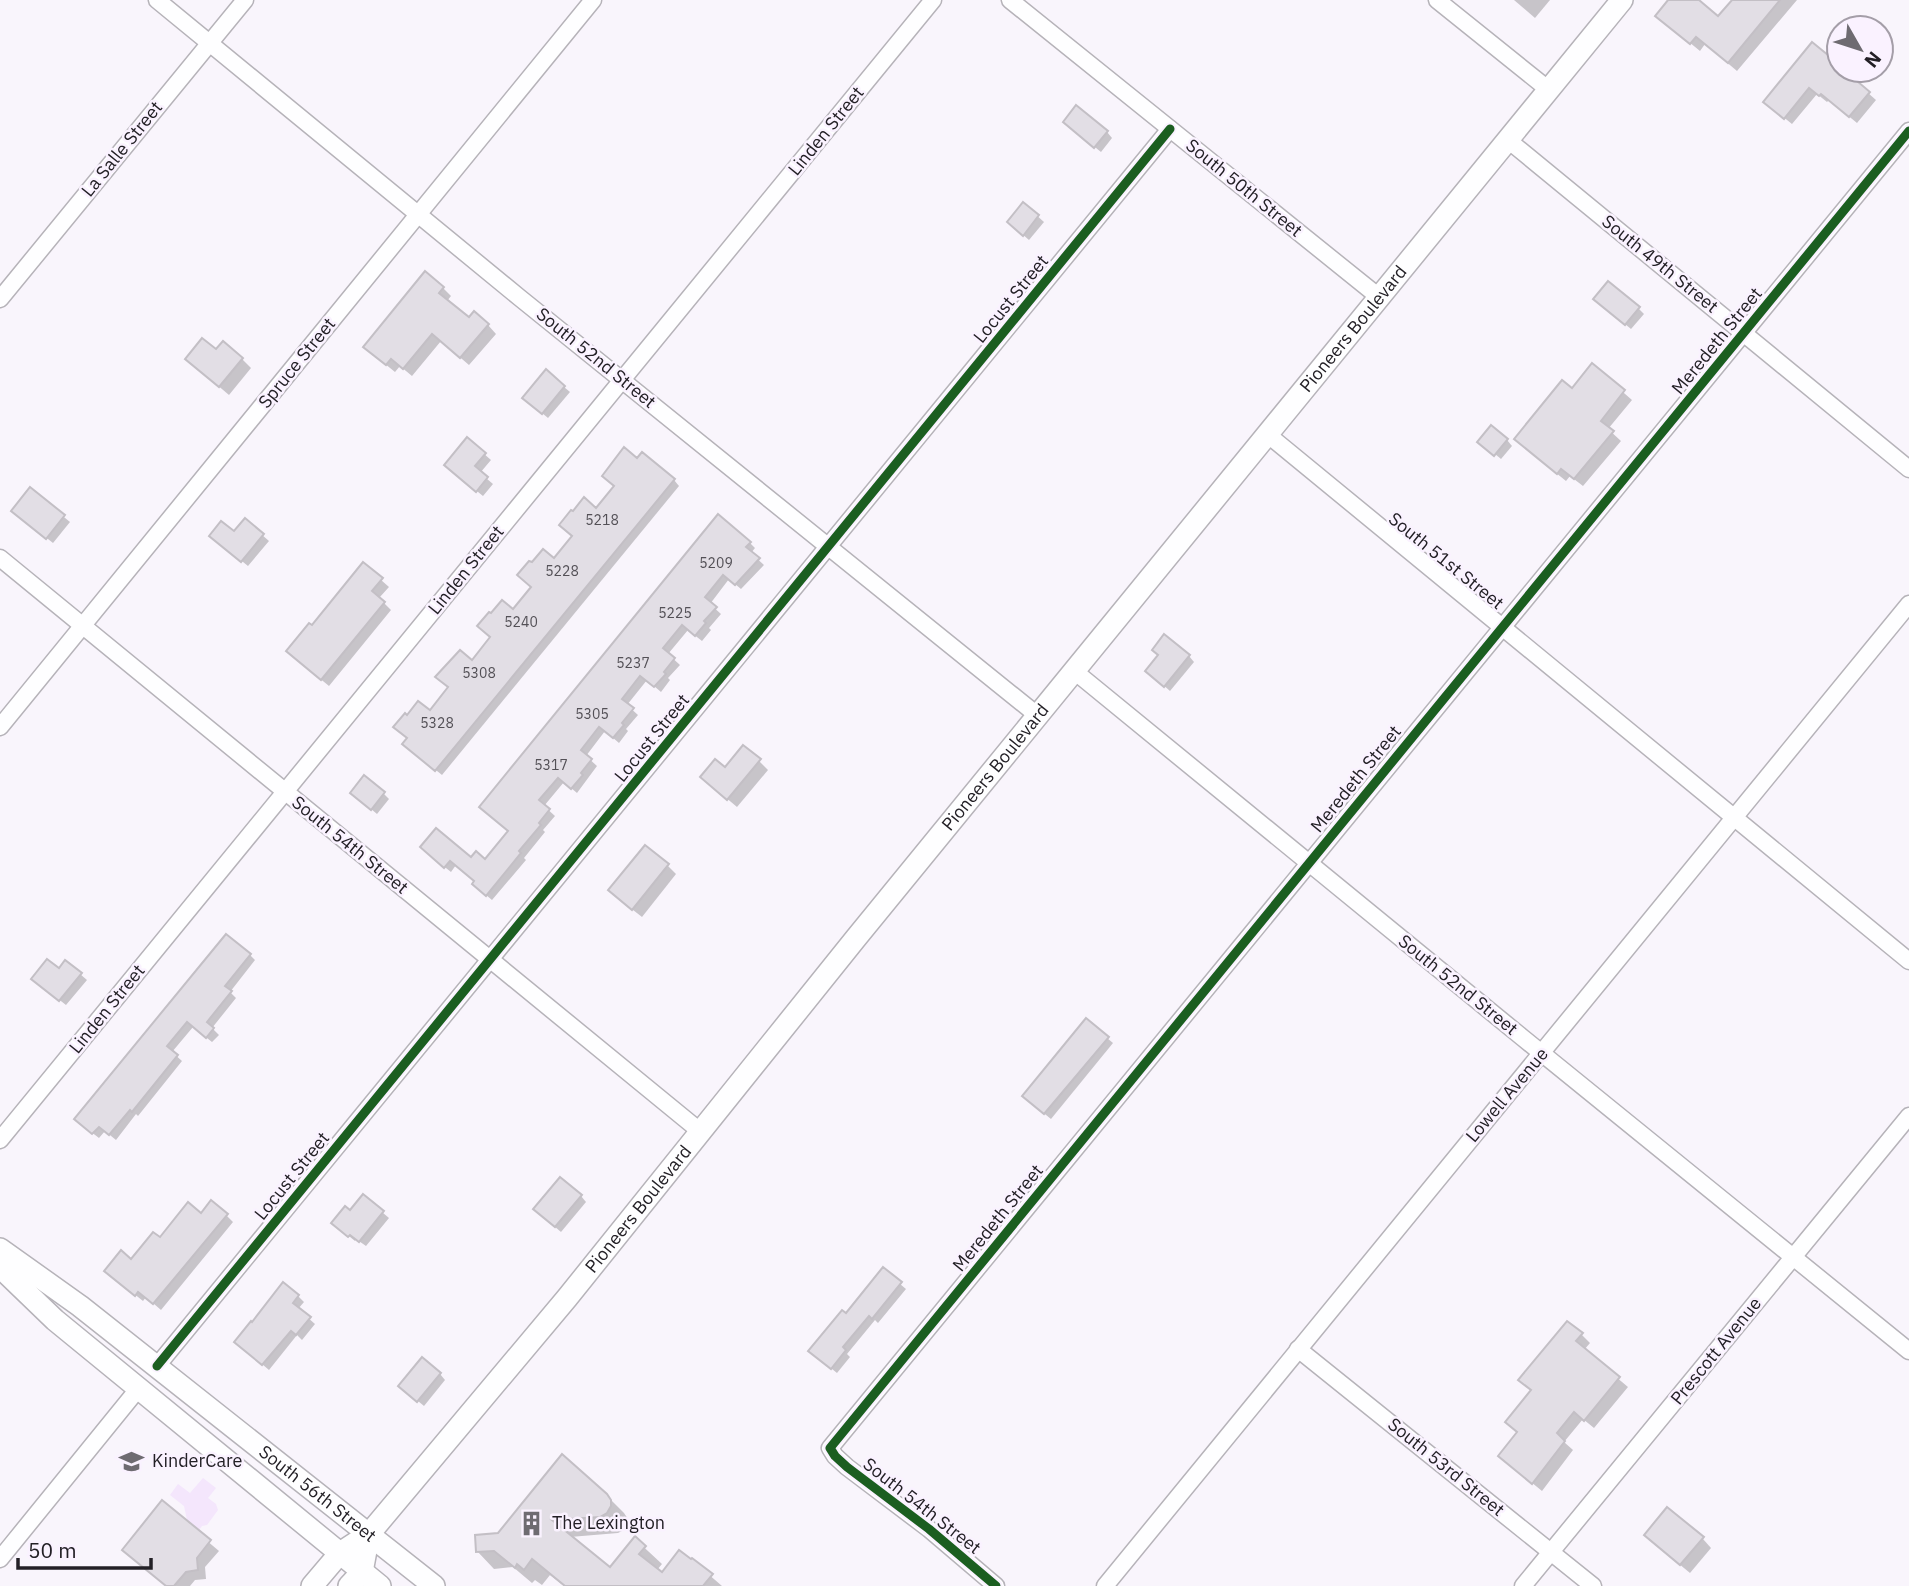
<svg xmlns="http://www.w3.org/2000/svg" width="1909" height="1586" font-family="'IBM Plex Sans',sans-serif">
<rect width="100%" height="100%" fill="#f9f5fc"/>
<path fill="#f4e6fc" d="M203,1478L216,1488L208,1498L216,1504L218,1510L207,1525L202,1526L199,1530L187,1520L184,1506L170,1495L178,1484L190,1493Z"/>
<g fill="#0003">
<path d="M1514,0H1550L1535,18Z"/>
<path d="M1670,0H1696L1719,19L1734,0H1797L1737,71L1705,44L1700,51L1667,24Z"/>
<path d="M1839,67V70H1842L1876,100L1857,123L1829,100L1827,102L1817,94L1792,124L1772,108Z"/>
<path d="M1070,127L1107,132L1112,138L1101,152Z"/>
<path d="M1024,204L1044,222L1029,240L1015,228Z"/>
<path d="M443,288L451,296L447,301L469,320L488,325L496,334L469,365L441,341L412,376L400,366L395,372L374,355Z"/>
<path d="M1601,304L1638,308L1644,314L1631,329Z"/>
<path d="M242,359L251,368L229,395L196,367Z"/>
<path d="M1593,366L1632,400L1608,429L1621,441L1583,486L1570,476L1566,481L1524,447Z"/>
<path d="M564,387L570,392L548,418L530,403Z"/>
<path d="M467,439L491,460L480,473L493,484L483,496L452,471Z"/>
<path d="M1507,440L1512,446L1501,459L1483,444Z"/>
<path d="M637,460L674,480L679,486L442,775L410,749L430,713Z"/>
<path d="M31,490L70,522L53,543L19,516Z"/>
<path d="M245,520L269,541L248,566L217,541L234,534Z"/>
<path d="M750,543L755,548L751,553L764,565L741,589L729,579L710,604L721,614L709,628L711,630L702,641L688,630L668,654L680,665L668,678L670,680L661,692L647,680L627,705L638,715L626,729L628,731L619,743L605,731L586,756L597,766L577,793L564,782L544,806L555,816L543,830L545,832L524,858L526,860L492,900L480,890L476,882L456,865L451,872L427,853L486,862L510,831L487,813Z"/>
<path d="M364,565L389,587L379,598L391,610L329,686L295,658L313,628Z"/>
<path d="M1189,656L1194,662L1170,691L1153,676Z"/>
<path d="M759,761L768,770L737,807L712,786Z"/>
<path d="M384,794L389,799L377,814L358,798Z"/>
<path d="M667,865L676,874L642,917L619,899Z"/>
<path d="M250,955L255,960L230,992L236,998L212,1028L219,1035L212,1042L193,1027L172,1052L182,1061L138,1116L136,1114L116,1140L105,1131L99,1138L82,1125Z"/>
<path d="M66,962L87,980L66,1005L39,984L59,971Z"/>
<path d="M1107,1038L1113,1043L1051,1119L1030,1102Z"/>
<path d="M363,1196L389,1218L366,1246L356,1239L355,1241L339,1228Z"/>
<path d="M581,1196L586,1202L561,1232L541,1215Z"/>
<path d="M201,1215L227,1216L233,1222L161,1310L146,1297L143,1301L113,1277L160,1240Z"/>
<path d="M900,1284L906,1289L878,1323L875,1320L847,1354L850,1357L837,1373L816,1356L846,1316Z"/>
<path d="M298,1296L304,1302L298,1309L315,1324L302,1340L297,1335L269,1370L242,1347Z"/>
<path d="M1581,1334L1590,1343L1584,1350L1628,1387L1594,1428L1583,1419L1564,1442L1573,1450L1542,1491L1509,1464L1519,1433L1507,1422Z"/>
<path d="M440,1374L445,1380L424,1406L406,1391Z"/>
<path d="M606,1495L624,1513L628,1519V1524L624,1530L618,1533L570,1537L610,1569L635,1539L662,1564L657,1570L662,1574L692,1560L722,1586H564L550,1575L542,1585L535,1580L532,1583L513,1567L494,1569L477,1551L499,1535Z"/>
<path d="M162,1503L219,1551L205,1567L206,1579L195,1580L190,1586H167Z"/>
<path d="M1703,1539L1711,1548L1690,1573L1655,1544Z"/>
</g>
<g fill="#e2dee5" stroke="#c3bfc5" stroke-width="2">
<path d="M1668,0H1699L1718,16L1732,0H1780L1728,63L1696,37L1690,44L1655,16Z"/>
<path d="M1812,42L1839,64V70H1844L1870,92L1849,117L1821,94L1819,96L1809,88L1784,119L1763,102Z"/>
<path d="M1076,105L1108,131L1094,148L1063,122Z"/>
<path d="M1023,202L1039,215L1023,236L1007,222Z"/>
<path d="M425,271L444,287L439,293L469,317L474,311L489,324L460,358L432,334L403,369L391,359L386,365L363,347Z"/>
<path d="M1608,281L1640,307L1625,325L1593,299Z"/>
<path d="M202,338L216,349L223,341L243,358L219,387L185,359Z"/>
<path d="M1592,363L1625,390L1601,421L1614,431L1574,479L1561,469L1557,474L1514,439L1562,380L1572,388Z"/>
<path d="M546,369L565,386L542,414L522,398Z"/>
<path d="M1491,425L1508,439L1494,456L1477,442Z"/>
<path d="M467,437L486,453L475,466L488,477L476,492L444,465Z"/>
<path d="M624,447L637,458L642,452L675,479L435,771L402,744L407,738L393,727L405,713L407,715L418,701L430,710L448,687L435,677L460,650L472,660L490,637L477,626L489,612L491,613L502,600L513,609L531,587L517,575L529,561L532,562L543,549L554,558L572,536L559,525L571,510L573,511L584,497L596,508L614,486L602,476Z"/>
<path d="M30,487L65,515L46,539L11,511Z"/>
<path d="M718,514L751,542L746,547L760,558L735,585L723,575L705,597L717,607L704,621L706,623L695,636L682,625L663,648L675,658L664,672L666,674L654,687L640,676L622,699L634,708L622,723L624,725L613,738L599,727L581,750L592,759L581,773L583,775L571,789L558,778L539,800L550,809L539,823L541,825L519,851L521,853L486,896L472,884L474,881L450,861L444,868L420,847L436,828L471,857L476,851L485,859L508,831L479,807Z"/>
<path d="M245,518L264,534L241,562L209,536L221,521L234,531Z"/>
<path d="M363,562L383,578L372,591L385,602L321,680L286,651L309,623L312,625Z"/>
<path d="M1164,634L1190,655L1164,687L1145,671L1158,655L1152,650Z"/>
<path d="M743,745L761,759L727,800L700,777L715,759L725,767Z"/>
<path d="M364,775L385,792L371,810L350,793Z"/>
<path d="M645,845L669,864L632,910L608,890Z"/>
<path d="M226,934L251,954L225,986L232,991L207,1022L214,1028L206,1038L187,1022L167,1046L178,1055L132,1112L130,1110L109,1135L99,1127L92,1134L74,1119Z"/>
<path d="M47,959L59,968L65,960L82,973L59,1001L31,979Z"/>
<path d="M1086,1018L1109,1037L1044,1114L1022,1096Z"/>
<path d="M560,1177L582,1195L555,1227L533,1209Z"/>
<path d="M363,1194L384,1211L359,1242L350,1235L348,1237L331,1223L345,1206L350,1210Z"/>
<path d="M211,1200L228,1214L153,1304L138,1292L135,1296L104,1271L121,1250L131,1259L153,1232L160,1237L188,1202L201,1213Z"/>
<path d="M883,1267L902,1282L872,1319L869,1316L843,1347L846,1350L831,1369L808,1351L842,1310L846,1313Z"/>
<path d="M283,1282L299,1295L293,1303L311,1317L296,1335L291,1331L262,1365L234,1342L251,1321L252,1322Z"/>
<path d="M1567,1321L1583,1333L1576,1341L1620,1377L1584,1421L1574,1412L1557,1433L1565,1441L1532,1484L1498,1456L1517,1432L1505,1422L1531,1390L1518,1380Z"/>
<path d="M422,1357L441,1373L417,1402L398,1386Z"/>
<path d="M562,1454L607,1494L611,1500V1506L607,1513L600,1517L552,1520L610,1567L635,1536L646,1546L639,1554L662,1572L679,1550L691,1559L692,1558L713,1574L703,1586H565L532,1559L524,1570L517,1564L515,1568L494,1551L476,1552L475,1535L498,1533Z"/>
<path d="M162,1500L211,1540L197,1558L198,1570L186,1572L174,1586H166L122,1550Z"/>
<path d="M1667,1507L1704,1537L1680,1565L1644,1535Z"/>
</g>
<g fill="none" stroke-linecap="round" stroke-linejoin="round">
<defs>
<g id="minor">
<path d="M157,0L520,298L1037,715"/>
<path d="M1010,0L1379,297"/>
<path d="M1437,0L1549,90"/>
<path d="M1508,140L1909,469"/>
<path d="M0,299L245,0"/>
<path d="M1267,434L1909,961"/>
<path d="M0,558L701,1132"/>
<path d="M1073,670L1523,1038L1909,1351"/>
<path d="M0,727L593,0"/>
<path d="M0,1140L933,0"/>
<path d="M1298,1349L1593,1586"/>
<path d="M157,1366L1170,129"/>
<path d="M0,1559L138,1389"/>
<path d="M996,1586L929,1529L847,1467L835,1456L830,1448L1909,131"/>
<path d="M1105,1586L1909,604"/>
<path d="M1523,1586L1909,1116"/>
</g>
<g id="secondary">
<path id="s1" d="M0,1249L80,1306L434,1586"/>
<path d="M0,1267L55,1320L380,1586"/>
<path id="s2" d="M312,1586L340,1553L369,1534L567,1298L856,938L1622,0"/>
<path d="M349,1586L362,1572L369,1534"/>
</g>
</defs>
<use href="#minor" stroke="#b6b3b9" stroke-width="19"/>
<use href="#secondary" stroke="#b6b3b9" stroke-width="24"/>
<use href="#minor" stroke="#fefeff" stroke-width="16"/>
<use href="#secondary" stroke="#fefeff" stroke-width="21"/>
<defs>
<g id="cycleway">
<path d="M157,1366L1170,129"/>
<path d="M996,1586L929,1529L847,1467L835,1456L830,1448L1909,131"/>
</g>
</defs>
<use href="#cycleway" stroke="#faf2ff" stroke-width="13"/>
<use href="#cycleway" stroke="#1b5e20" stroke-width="9"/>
</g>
<defs>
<symbol id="school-bare" viewBox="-9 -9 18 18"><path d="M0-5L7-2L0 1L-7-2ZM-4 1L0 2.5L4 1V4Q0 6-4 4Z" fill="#6e6b71" stroke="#faf2ff" stroke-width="2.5" paint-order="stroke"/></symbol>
<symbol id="building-bare" viewBox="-9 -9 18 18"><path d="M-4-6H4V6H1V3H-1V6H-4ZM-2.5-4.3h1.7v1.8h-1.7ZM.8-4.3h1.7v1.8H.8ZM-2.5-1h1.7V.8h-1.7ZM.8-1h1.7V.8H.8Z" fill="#6e6b71" stroke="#faf2ff" stroke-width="2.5" paint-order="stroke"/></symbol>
</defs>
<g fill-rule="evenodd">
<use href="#school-bare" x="114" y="1444" width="35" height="35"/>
<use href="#building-bare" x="514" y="1506" width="35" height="35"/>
</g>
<g text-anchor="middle" stroke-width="5" stroke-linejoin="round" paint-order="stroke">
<g font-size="14" fill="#535056">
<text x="602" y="525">5218</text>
<text x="716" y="568">5209</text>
<text x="562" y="576">5228</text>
<text x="675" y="618">5225</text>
<text x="521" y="627">5240</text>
<text x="633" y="668">5237</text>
<text x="479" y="678">5308</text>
<text x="592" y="719">5305</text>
<text x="437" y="728">5328</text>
<text x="551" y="770">5317</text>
</g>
<g font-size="18" fill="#232026" stroke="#faf2ff">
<text transform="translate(826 131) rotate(-51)" y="6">Linden Street</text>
<text transform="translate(122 149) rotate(-51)" y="6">La Salle Street</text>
<text transform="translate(1244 188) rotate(39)" y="6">South 50th Street</text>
<text transform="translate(1660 264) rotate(39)" y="6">South 49th Street</text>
<text transform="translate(1011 299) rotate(-51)" y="6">Locust Street</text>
<text dy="6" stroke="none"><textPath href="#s2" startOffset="1634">Pioneers Boulevard</textPath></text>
<text transform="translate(1717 341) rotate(-51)" y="6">Meredeth Street</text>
<text transform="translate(596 358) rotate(39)" y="6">South 52nd Street</text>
<text transform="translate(297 363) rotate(-51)" y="6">Spruce Street</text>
<text transform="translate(1446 561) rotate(39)" y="6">South 51st Street</text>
<text transform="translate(466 570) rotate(-51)" y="6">Linden Street</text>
<text transform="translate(652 738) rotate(-51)" y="6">Locust Street</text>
<text dy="6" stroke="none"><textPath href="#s2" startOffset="1068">Pioneers Boulevard</textPath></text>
<text transform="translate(1356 779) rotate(-51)" y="6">Meredeth Street</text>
<text transform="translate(350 845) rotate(39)" y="6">South 54th Street</text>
<text transform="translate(1458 985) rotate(39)" y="6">South 52nd Street</text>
<text transform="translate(107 1009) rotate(-51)" y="6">Linden Street</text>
<text transform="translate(1507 1095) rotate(-50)" y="6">Lowell Avenue</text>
<text transform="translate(292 1176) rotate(-51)" y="6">Locust Street</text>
<text dy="6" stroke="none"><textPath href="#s2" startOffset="500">Pioneers Boulevard</textPath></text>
<text transform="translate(998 1218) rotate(-51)" y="6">Meredeth Street</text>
<text transform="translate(1716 1351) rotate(-51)" y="6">Prescott Avenue</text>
<text transform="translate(1446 1467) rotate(39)" y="6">South 53rd Street</text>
<text dy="6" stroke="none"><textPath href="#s1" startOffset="401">South 56th Street</textPath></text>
<text transform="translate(922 1506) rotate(38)" y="6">South 54th Street</text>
</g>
<g font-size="18" fill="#232026" stroke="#faf2ff" text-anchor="start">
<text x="152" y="1467">KinderCare</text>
<text x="552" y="1529">The Lexington</text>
</g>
</g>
<g transform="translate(1860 49) rotate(129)"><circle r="33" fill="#faf2ff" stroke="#a49ea8" stroke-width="2"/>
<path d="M0-5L12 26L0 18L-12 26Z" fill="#6e6b71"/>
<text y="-10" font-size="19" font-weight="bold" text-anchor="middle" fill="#232026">N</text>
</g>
<path d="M18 1558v10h133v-10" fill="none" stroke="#232026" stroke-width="3.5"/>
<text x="28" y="1558" font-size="21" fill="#232026" stroke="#faf2ff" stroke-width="5" paint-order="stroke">50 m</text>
</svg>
